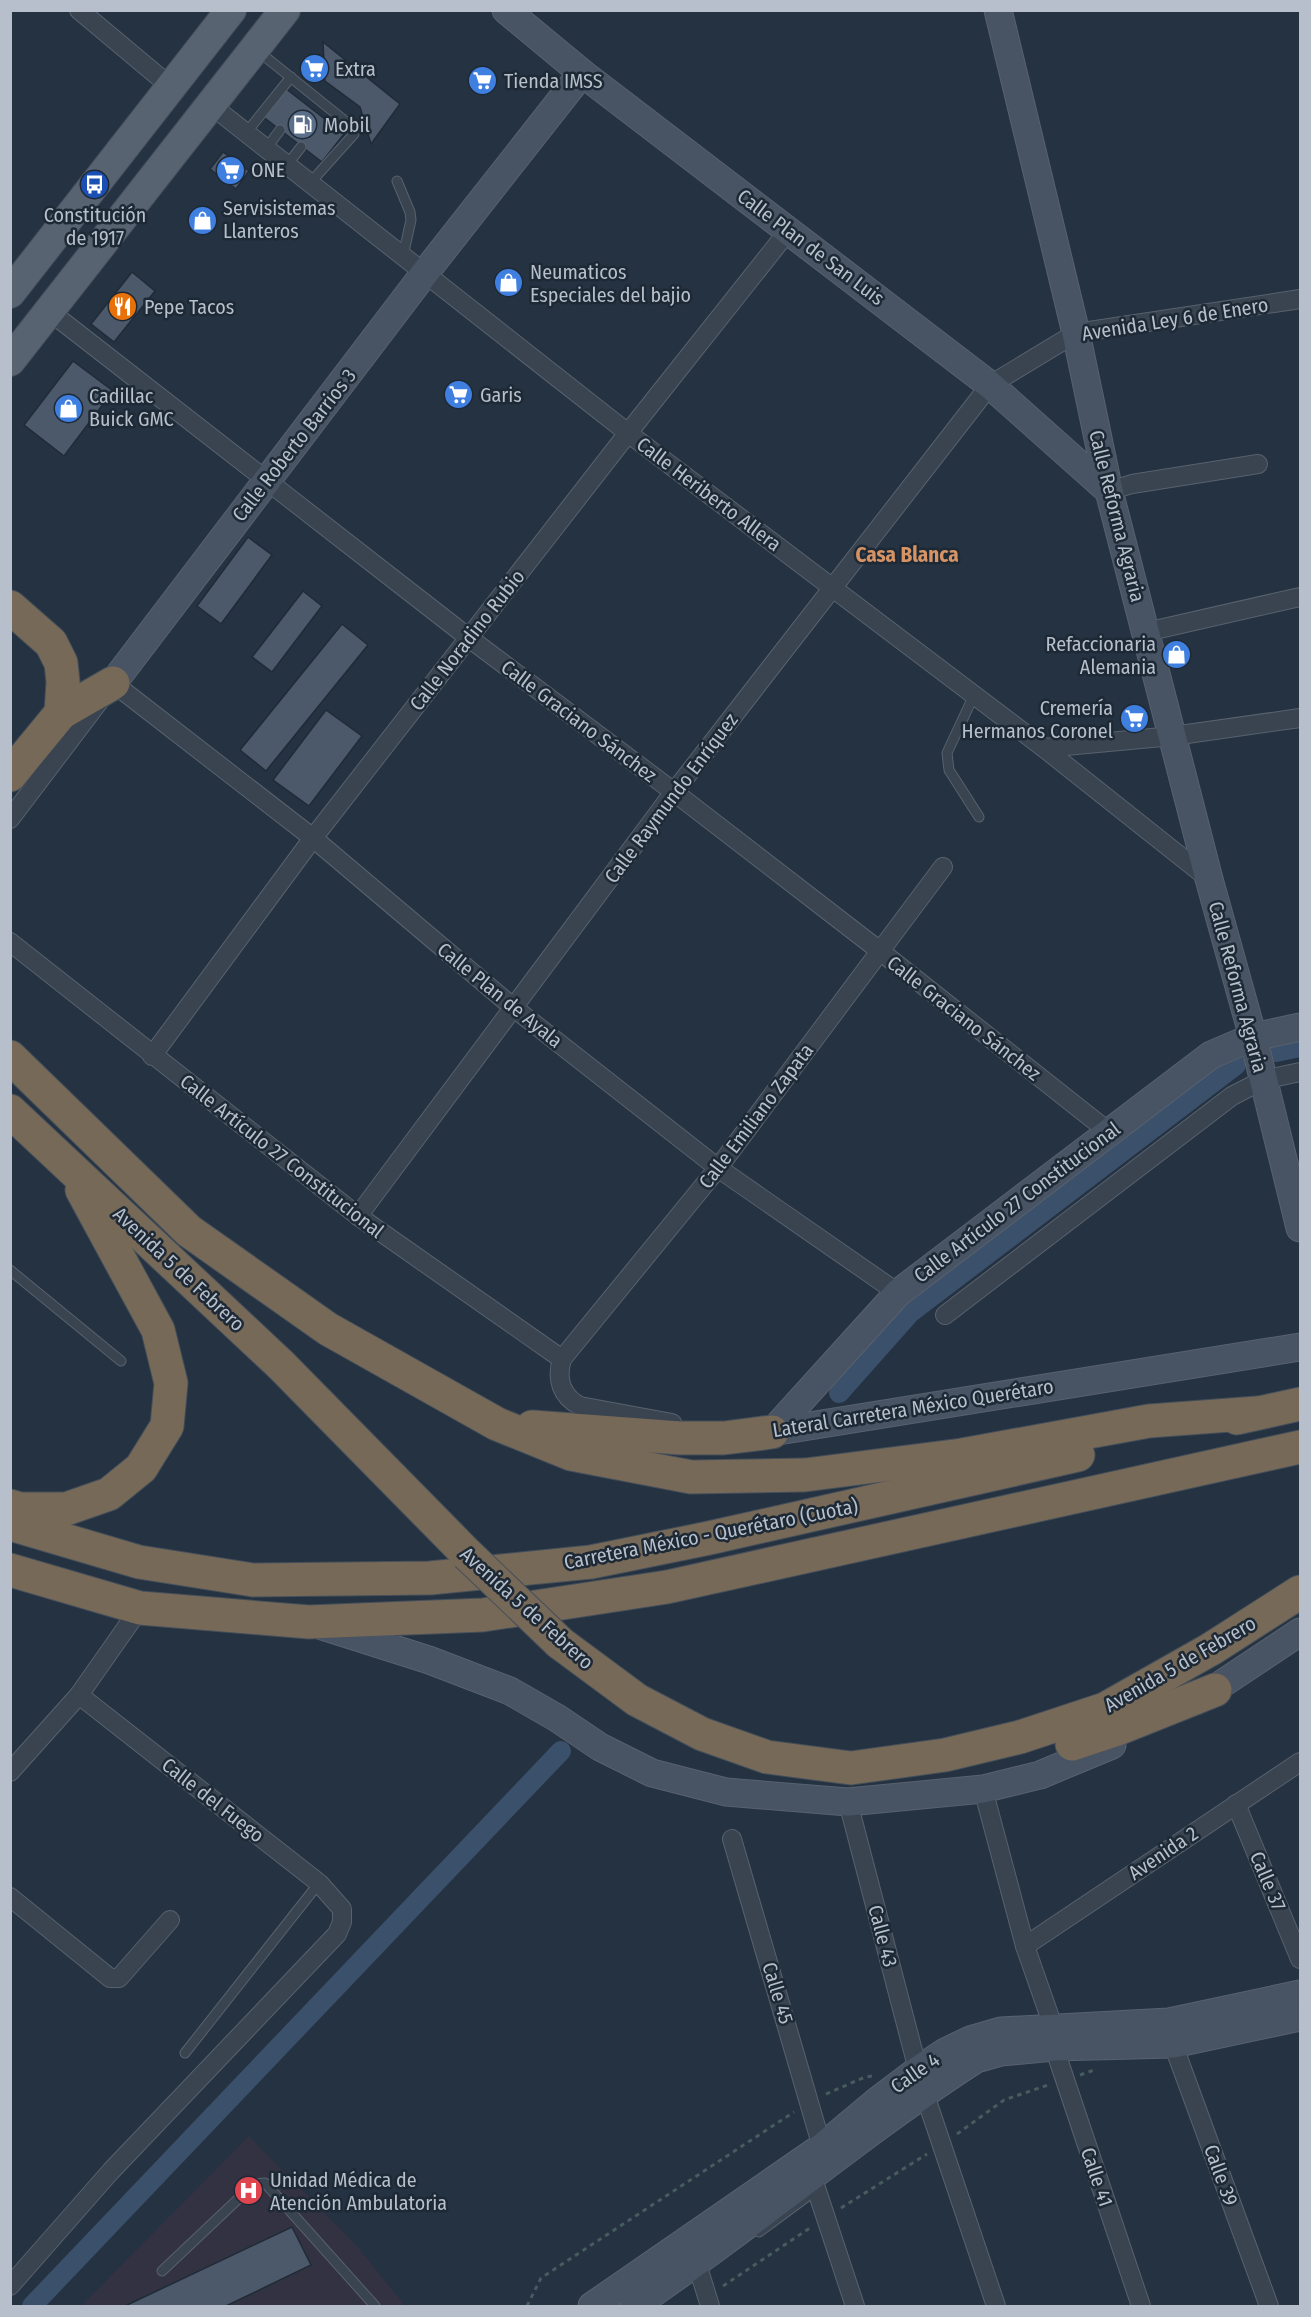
<svg xmlns="http://www.w3.org/2000/svg" width="1311" height="2317" font-family="'Fira Sans Condensed',sans-serif">
<rect width="100%" height="100%" fill="#253241"/>
<path fill="#333242" d="M249,2136L356,2245L405,2306H81Z"/>
<g fill="none" stroke-linecap="round" stroke-linejoin="round">
<g stroke="#3b506a" stroke-width="20">
<path d="M1276,1052L1300,1047"/>
<path d="M839,1393L910,1313L1236,1065"/>
<path d="M32,2306L561,1751"/>
</g>
</g>
<g fill="#4b596a" stroke="#202b38" stroke-width="1.5">
<path d="M323,42L400,104L371,144L360,107L325,81Z"/>
<path d="M285,88L344,134L322,162L262,116Z"/>
<path d="M223,152L249,171L236,189L210,169Z"/>
<path d="M132,272L155,291L114,342L91,324Z"/>
<path d="M73,361L113,391L64,456L24,425Z"/>
<path d="M248,537L272,555L221,624L197,606Z"/>
<path d="M303,591L322,606L272,672L252,657Z"/>
<path d="M342,624L368,645L266,771L240,750Z"/>
<path d="M326,710L362,736L309,806L273,780Z"/>
<path d="M292,2227L311,2265L226,2306H125Z"/>
</g>
<g fill="none" stroke-linecap="round" stroke-linejoin="round">
<defs>
<g id="lane">
<path d="M258,51L355,129L354,134L310,183"/>
<path d="M246,133L291,77"/>
<path d="M266,149L280,130"/>
<path d="M287,165L301,147"/>
<path d="M397,181L410,212L411,220L403,256"/>
<path d="M974,695L947,753L949,770L979,817"/>
<path d="M10,1270L121,1361"/>
<path d="M185,2053L319,1883"/>
<path d="M759,2232L816,2190"/>
<path d="M162,2271L254,2184L265,2183L375,2306"/>
</g>
<g id="street">
<path d="M79,10L171,87"/>
<path d="M212,106L628,433L1044,748L1209,879"/>
<path d="M49,311L469,638L674,792L880,951L1109,1132"/>
<path d="M1109,491L1132,484L1258,464"/>
<path d="M1146,632L1300,597"/>
<path d="M1044,748L1173,736L1300,718"/>
<path d="M10,819L113,683L313,838L514,1008L718,1168L898,1293"/>
<path d="M10,942L358,1216L562,1359"/>
<path d="M152,1056L313,838L628,433L789,230"/>
<path d="M358,1216L674,792L990,385L1076,333L1300,299"/>
<path d="M945,1315L1232,1096L1263,1080L1300,1072"/>
<path d="M672,1423L580,1406C561,1396 556,1379 562,1359L718,1168L943,867"/>
<path d="M10,1772L79,1695L140,1608"/>
<path d="M983,1789L1025,1946L1054,2029"/>
<path d="M848,1802L918,2070"/>
<path d="M1236,1804L1300,1959"/>
<path d="M732,1839L822,2147"/>
<path d="M10,1897L110,1978H119L170,1920"/>
<path d="M1025,1946L1300,1762"/>
<path d="M1173,2044L1269,2306"/>
<path d="M1054,2047L1141,2306"/>
<path d="M925,2095L996,2306"/>
<path d="M812,2176L855,2306"/>
<path d="M697,2264L710,2306"/>
<path d="M10,2286L111,2171L337,1934L342,1922V1909L319,1883L79,1695"/>
</g>
<g id="secondary">
<path d="M506,10L582,73L990,385L1109,491"/>
<path d="M998,10L1076,333L1109,491L1209,879L1253,1037L1300,1228"/>
<path d="M113,683L424,274L582,73"/>
<path d="M772,1432L898,1293L1211,1055L1253,1037L1300,1027"/>
<path d="M772,1432L1300,1347"/>
<path d="M322,1626L429,1660L510,1691L557,1718L600,1747L652,1773L726,1792L848,1802L983,1789L1040,1775L1112,1745"/>
<path d="M1196,1701L1300,1632"/>
<path d="M592,2306L822,2147L877,2101L918,2070L945,2052L970,2040L1001,2031L1169,2022L1300,1994"/>
<path d="M634,2306C751,2228 858,2135 976,2059L1001,2052L1054,2047L1173,2044L1300,2017"/>
</g>
<g id="primary">
<path d="M10,293L231,10"/>
<path d="M10,361L285,10"/>
</g>
<g id="highway">
<path d="M10,607L51,643L61,663L63,682L61,713L10,775"/>
<path d="M61,713L113,683"/>
<path d="M10,1057L189,1231L328,1329L497,1424L571,1454L691,1477L805,1475L962,1455L1149,1421L1257,1413"/>
<path d="M10,1111L281,1365L467,1554"/>
<path d="M1237,1418L1300,1404"/>
<path d="M532,1427L680,1438H724L772,1432"/>
<path d="M10,1506L20,1509H66L109,1494L141,1468L167,1426L171,1383L158,1330L82,1190"/>
<path d="M10,1524L139,1562L253,1580L430,1578L591,1562L709,1538L1078,1455"/>
<path d="M10,1570L140,1608L309,1622L483,1615L667,1587L1300,1447"/>
<path d="M560,1643L637,1700L702,1734L767,1757L851,1768L945,1755L1020,1737L1105,1709L1211,1649L1300,1592"/>
<path d="M1072,1744L1120,1728L1215,1690"/>
</g>
</defs>
<use href="#lane" stroke="#58626e" stroke-width="11"/>
<use href="#street" stroke="#58626e" stroke-width="20"/>
<use href="#secondary" stroke="#58626e" stroke-width="29"/>
<use href="#primary" stroke="#434d5a" stroke-width="32"/>
<use href="#highway" stroke="#444f5b" stroke-width="35"/>
<g stroke="#465c5f" stroke-width="3" stroke-dasharray="4.5 4.5" stroke-linecap="butt">
<path d="M1080,2075L1097,2069"/>
<path d="M826,2094L865,2077L872,2076"/>
<path d="M957,2134L1004,2100L1048,2085"/>
<path d="M841,2208L927,2154"/>
<path d="M723,2286L810,2228"/>
<path d="M527,2306L541,2278L794,2112"/>
</g>
<use href="#lane" stroke="#3a4451" stroke-width="9"/>
<use href="#street" stroke="#3a4451" stroke-width="18"/>
<use href="#secondary" stroke="#485364" stroke-width="27"/>
<use href="#primary" stroke="#586371" stroke-width="30"/>
<use href="#highway" stroke="#776957" stroke-width="33"/>
<defs>
<path id="highway-bridge" d="M467,1554L560,1643"/>
</defs>
<use href="#highway-bridge" stroke="#444f5b" stroke-width="35" stroke-linecap="butt"/>
<use href="#highway-bridge" stroke="#776957" stroke-width="33"/>
</g>
<defs>
<symbol id="supermarket-disc" viewBox="-11 -11 22 22"><circle r="9.5" fill="#3f7fe0" stroke="#1e2936"/><path d="M-6-5.5h2.5l.6 2H6L4.5 2H-2.5L-4.4-4H-6ZM-1.5 3.2a1.3 1.3 0 1 0 .1 0ZM3 3.2a1.3 1.3 0 1 0 .1 0Z" fill="#fff"/></symbol>
<symbol id="fuel-disc" viewBox="-11 -11 22 22"><circle r="9.5" fill="#5c6f8a" stroke="#1e2936"/><path d="M-5.5-6h7V0h2V4h1.3V-2.5L3-4.5l.8-.8L6-3V5H2.5V1h-1V6h-7ZM-4.2-4.7v3.2H.2V-4.7Z" fill="#fff"/></symbol>
<symbol id="bus-disc" viewBox="-11 -11 22 22"><circle r="9.5" fill="#1a4fb4" stroke="#1e2936"/><path d="M-5-6H5V4H4V6H2V4H-2V6H-4V4H-5ZM-3.5-4V0h7V-4ZM-3.5 1.2v1.5H-2V1.2ZM2 1.2v1.5H3.5V1.2Z" fill="#fff"/></symbol>
<symbol id="shop-disc" viewBox="-11 -11 22 22"><circle r="9.5" fill="#3f7fe0" stroke="#1e2936"/><path d="M-5-2.5h2.3a2.7 3.5 0 0 1 5.4 0H5L5.5 6h-11ZM-1.5-2.5h3a1.5 2.3 0 0 0-3 0Z" fill="#fff"/></symbol>
<symbol id="restaurant-disc" viewBox="-11 -11 22 22"><circle r="9.5" fill="#e8710a" stroke="#1e2936"/><path d="M-5-6h1v4h1v-4h1v4h1v-4h1v5L-1.5 .5V6h-2V.5L-5-1ZM5-6V6H3V1.5H1.5Q1.5-4 5-6Z" fill="#fff"/></symbol>
<symbol id="hospital-disc" viewBox="-11 -11 22 22"><circle r="9.5" fill="#e0444e" stroke="#1e2936"/><path d="M-5-5h3v3.5h4V-5h3V5h-3V1.5h-4V5h-3Z" fill="#fff"/></symbol>
</defs>
<g fill-rule="evenodd">
<use href="#supermarket-disc" x="298" y="52" width="33" height="33"/>
<use href="#supermarket-disc" x="466" y="64" width="33" height="33"/>
<use href="#fuel-disc" x="286" y="108" width="33" height="33"/>
<use href="#supermarket-disc" x="214" y="154" width="33" height="33"/>
<use href="#bus-disc" x="78" y="168" width="33" height="33"/>
<use href="#shop-disc" x="186" y="204" width="33" height="33"/>
<use href="#shop-disc" x="492" y="266" width="33" height="33"/>
<use href="#restaurant-disc" x="106" y="290" width="33" height="33"/>
<use href="#supermarket-disc" x="442" y="378" width="33" height="33"/>
<use href="#shop-disc" x="52" y="392" width="33" height="33"/>
<use href="#shop-disc" x="1160" y="638" width="33" height="33"/>
<use href="#supermarket-disc" x="1118" y="702" width="33" height="33"/>
<use href="#hospital-disc" x="232" y="2174" width="33" height="33"/>
</g>
<g text-anchor="middle" stroke-width="5" stroke-linejoin="round" paint-order="stroke">
<g font-size="20" fill="#b6bfcb" stroke="#1e2936" text-anchor="start">
<text x="335" y="76">Extra</text>
<text x="504" y="88">Tienda IMSS</text>
<text x="324" y="132">Mobil</text>
<text x="251" y="177">ONE</text>
<text x="223" y="215">Servisistemas<tspan x="223" dy="23">Llanteros</tspan></text>
<text x="95" y="222" text-anchor="middle">Constitución<tspan x="95" dy="23">de 1917</tspan></text>
<text x="530" y="279">Neumaticos<tspan x="530" dy="23">Especiales del bajio</tspan></text>
<text x="144" y="314">Pepe Tacos</text>
<text x="480" y="402">Garis</text>
<text x="89" y="403">Cadillac<tspan x="89" dy="23">Buick GMC</tspan></text>
<text x="1156" y="651" text-anchor="end">Refaccionaria<tspan x="1156" dy="23">Alemania</tspan></text>
<text x="1113" y="715" text-anchor="end">Cremería<tspan x="1113" dy="23">Hermanos Coronel</tspan></text>
<text x="270" y="2187">Unidad Médica de<tspan x="270" dy="23">Atención Ambulatoria</tspan></text>
</g>
<g font-size="20" fill="#b6bfcb" stroke="#1e2936">
<text transform="translate(811 247) rotate(37)" y="7">Calle Plan de San Luis</text>
<text transform="translate(1175 319) rotate(-9)" y="7">Avenida Ley 6 de Enero</text>
<text transform="translate(294 445) rotate(-52)" y="7">Calle Roberto Barrios 3</text>
<text transform="translate(709 494) rotate(37)" y="7">Calle Heriberto Allera</text>
<text transform="translate(1117 516) rotate(76)" y="7">Calle Reforma Agraria</text>
<text transform="translate(467 640) rotate(-52)" y="7">Calle Noradino Rubio</text>
<text transform="translate(579 721) rotate(37)" y="7">Calle Graciano Sánchez</text>
<text transform="translate(671 798) rotate(-53)" y="7">Calle Raymundo Enríquez</text>
<text transform="translate(1238 987) rotate(75)" y="7">Calle Reforma Agraria</text>
<text transform="translate(500 995) rotate(39)" y="7">Calle Plan de Ayala</text>
<text transform="translate(964 1018) rotate(38)" y="7">Calle Graciano Sánchez</text>
<text transform="translate(756 1116) rotate(-53)" y="7">Calle Emiliano Zapata</text>
<text transform="translate(282 1156) rotate(38)" y="7">Calle Artículo 27 Constitucional</text>
<text transform="translate(1017 1202) rotate(-37)" y="7">Calle Artículo 27 Constitucional</text>
<text transform="translate(179 1269) rotate(43)" y="7">Avenida 5 de Febrero</text>
<text transform="translate(913 1408) rotate(-9)" y="7">Lateral Carretera México Querétaro</text>
<text transform="translate(711 1534) rotate(-11)" y="7">Carretera México - Querétaro (Cuota)</text>
<text transform="translate(527 1608) rotate(42)" y="7">Avenida 5 de Febrero</text>
<text transform="translate(1180 1664) rotate(-30)" y="7">Avenida 5 de Febrero</text>
<text transform="translate(213 1800) rotate(38)" y="7">Calle del Fuego</text>
<text transform="translate(1163 1853) rotate(-34)" y="7">Avenida 2</text>
<text transform="translate(1268 1881) rotate(67)" y="7">Calle 37</text>
<text transform="translate(883 1936) rotate(75)" y="7">Calle 43</text>
<text transform="translate(778 1993) rotate(73)" y="7">Calle 45</text>
<text transform="translate(915 2073) rotate(-35)" y="7">Calle 4</text>
<text transform="translate(1221 2175) rotate(70)" y="7">Calle 39</text>
<text transform="translate(1097 2177) rotate(71)" y="7">Calle 41</text>
</g>
<g font-size="21" font-weight="bold" fill="#d69466" stroke="#1e2936">
<text x="907" y="562">Casa Blanca</text>
</g>
</g>
<rect width="1311" height="2317" fill="none" stroke="#b6bfcb" stroke-width="24"/>
</svg>
